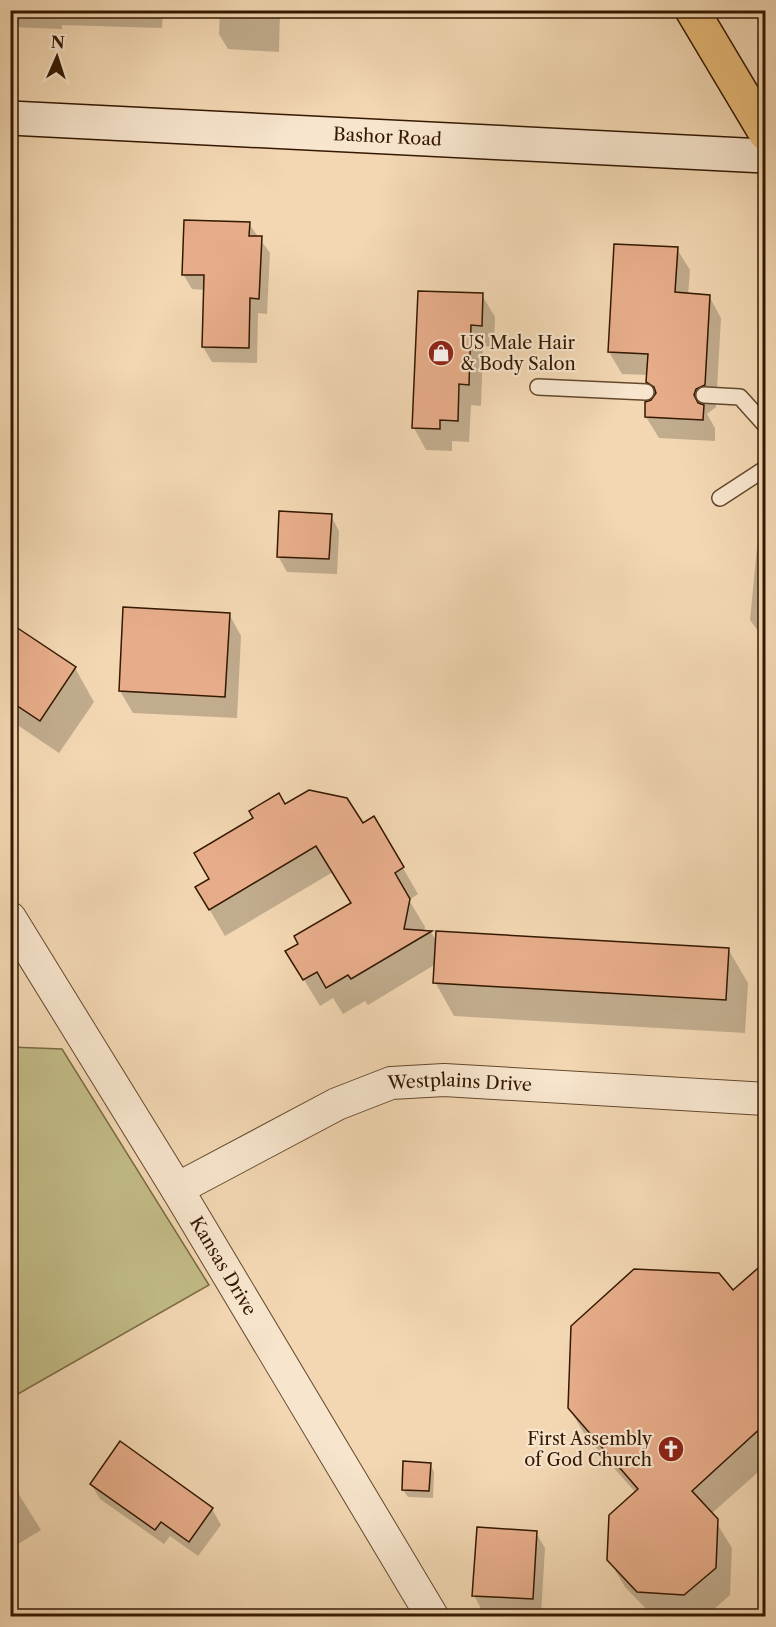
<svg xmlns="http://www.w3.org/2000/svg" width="776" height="1627" font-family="'Libre Caslon Text',serif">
<rect width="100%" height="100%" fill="#f2d7b2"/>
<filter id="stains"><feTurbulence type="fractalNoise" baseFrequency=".00333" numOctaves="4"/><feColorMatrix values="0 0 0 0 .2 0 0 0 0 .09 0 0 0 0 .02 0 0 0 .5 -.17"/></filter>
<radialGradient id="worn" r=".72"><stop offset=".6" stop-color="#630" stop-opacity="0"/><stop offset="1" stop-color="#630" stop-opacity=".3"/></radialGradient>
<path fill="#c2bc87" stroke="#7b6a44" stroke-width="1.5" d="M10,1047L62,1049L209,1285L11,1398Z"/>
<g fill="#0003">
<path d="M10,10H194L163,11L162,28L62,25V29L10,27Z"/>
<path d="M220,10H280L279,52L228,49L219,34Z"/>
<path d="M249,224L270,253L267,314L258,313L257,363L212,362L203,347L205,290L192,289L183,274Z"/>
<path d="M677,249L690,270L688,295L709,296L721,318L716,407L707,414L715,428V441L659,438L646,417L656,396L648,382V375L622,374L609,352Z"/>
<path d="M482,295L495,317L494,347L483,346L481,406L471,405L469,442L452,441V451L426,450L414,428Z"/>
<path d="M331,516L339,531L337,574L287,572L278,556Z"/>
<path d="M759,527L766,528V642L750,620Z"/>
<path d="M229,614L241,636L237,718L133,713L120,691Z"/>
<path d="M10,625L75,668L94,702L59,753L10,720Z"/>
<path d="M285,806L362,825L403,868L418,894L409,900L425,927L424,932H431L437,942L728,949L748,983L745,1033L454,1016L435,982L436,964L368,1005L365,1001L343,1014L333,998L320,1006L303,978L300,944L352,904L333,872L225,936L197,888L211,879Z"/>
<path d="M759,1270L766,1276V1465L711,1514L732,1548L730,1595L706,1616H653L625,1587L609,1560L636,1493L585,1435L569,1408L733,1292Z"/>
<path d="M121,1443L212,1509L221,1525L198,1556L170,1536L164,1544L100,1499L91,1484Z"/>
<path d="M430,1464L434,1472L433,1498L408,1497L403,1490Z"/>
<path d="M10,1480L41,1530L10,1549Z"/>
<path d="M536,1533L545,1548L541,1614L482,1611L474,1595Z"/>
</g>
<g fill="#e7ad8a" stroke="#341800" stroke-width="1.5">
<path d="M184,220L250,222L249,236H262L259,299L250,298L249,348L202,347L204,275H182Z"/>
<path d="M614,244L678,247L675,292L710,295L705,385L696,389L694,395L698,403L704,405L703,420L645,417V402L651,400L656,393L654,387L646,382L648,354L608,352Z"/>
<path d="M418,291L483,293L482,326L471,325L469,385L459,384L458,421L440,420V429L412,428Z"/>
<path d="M279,511L332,514L329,559L277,557Z"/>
<path d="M123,607L230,613L225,697L119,691Z"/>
<path d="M10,623L76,667L40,721L10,701Z"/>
<path d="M309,790L347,798L363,823L374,816L404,867L395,873L410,899L404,929L432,931L351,979L348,975L326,988L317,972L303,980L285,951L298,944L294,936L351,903L316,846L209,910L195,887L209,879L194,853L253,818L249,811L279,793L285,804Z"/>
<path d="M436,931L729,948L726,1000L433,983Z"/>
<path d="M765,1262V1424L692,1491L718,1519L716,1568L684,1595L637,1592L607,1560L609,1515L638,1489L568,1408L571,1326L634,1269L719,1273L733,1290Z"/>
<path d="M120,1441L213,1508L189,1542L161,1522L155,1530L90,1484Z"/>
<path d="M403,1461L431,1463L429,1491L402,1490Z"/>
<path d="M477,1527L537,1531L533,1599L472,1596Z"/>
</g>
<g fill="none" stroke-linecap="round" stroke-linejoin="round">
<defs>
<g id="lane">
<path d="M538,387L646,392"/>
<path d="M704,395L740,397L766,426"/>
<path d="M720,498L766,468"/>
</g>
<g id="street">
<path id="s1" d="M10,918L177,1189L432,1616"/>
<path id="s2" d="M177,1189L337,1104L391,1083L444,1080L766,1099"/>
</g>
<g id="secondary">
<path id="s3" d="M10,118L766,156"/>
</g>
<path id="highway" d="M692,10L766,134"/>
</defs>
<use href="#lane" stroke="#64482c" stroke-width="18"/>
<use href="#street" stroke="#64482c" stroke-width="34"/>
<use href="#secondary" stroke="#341800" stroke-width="36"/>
<use href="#highway" stroke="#341800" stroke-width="36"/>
<use href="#lane" stroke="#f7e5cd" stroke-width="15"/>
<use href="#street" stroke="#f7e5cd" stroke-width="32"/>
<use href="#secondary" stroke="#f7e5cd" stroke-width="33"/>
<use href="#highway" stroke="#e9bc79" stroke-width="33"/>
</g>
<defs>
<symbol id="shop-disc" viewBox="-11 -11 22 22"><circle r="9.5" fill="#8f2418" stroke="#f7e5cd"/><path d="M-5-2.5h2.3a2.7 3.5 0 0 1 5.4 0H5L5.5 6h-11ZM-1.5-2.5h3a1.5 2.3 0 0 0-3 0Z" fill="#fff"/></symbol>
<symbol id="church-disc" viewBox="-11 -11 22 22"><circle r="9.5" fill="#8f2418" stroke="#f7e5cd"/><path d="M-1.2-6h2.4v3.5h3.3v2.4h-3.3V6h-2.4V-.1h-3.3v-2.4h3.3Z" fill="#fff"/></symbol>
</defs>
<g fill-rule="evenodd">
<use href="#shop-disc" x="426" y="338" width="30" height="30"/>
<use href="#church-disc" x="656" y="1434" width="30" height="30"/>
</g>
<g text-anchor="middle" stroke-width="4.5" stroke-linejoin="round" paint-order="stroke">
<g font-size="18" fill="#341800" stroke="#f7e5cd">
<text dy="6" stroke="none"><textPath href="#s3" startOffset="378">Bashor Road</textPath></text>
<text dy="6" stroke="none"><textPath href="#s2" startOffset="308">Westplains Drive</textPath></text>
<text dy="6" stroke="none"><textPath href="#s1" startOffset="408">Kansas Drive</textPath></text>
</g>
<g font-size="18" fill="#341800" stroke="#f7e5cd" text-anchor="start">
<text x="460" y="349">US Male Hair<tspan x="460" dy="21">&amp; Body Salon</tspan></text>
<text x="652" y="1445" text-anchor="end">First Assembly<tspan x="652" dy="21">of God Church</tspan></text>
</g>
</g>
<rect width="776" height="1627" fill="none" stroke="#f2d7b2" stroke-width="36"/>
<rect x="12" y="12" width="752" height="1603" fill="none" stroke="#341800" stroke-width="3"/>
<rect x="18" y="18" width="740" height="1591" fill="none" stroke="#341800" stroke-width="1.5"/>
<g transform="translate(57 57) rotate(3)" stroke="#f7e5cd" stroke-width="4.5" paint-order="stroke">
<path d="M0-4.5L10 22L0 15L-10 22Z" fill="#341800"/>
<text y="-9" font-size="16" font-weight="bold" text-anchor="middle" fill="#341800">N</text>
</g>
<rect width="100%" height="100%" filter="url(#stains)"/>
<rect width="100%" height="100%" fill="url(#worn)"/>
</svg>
